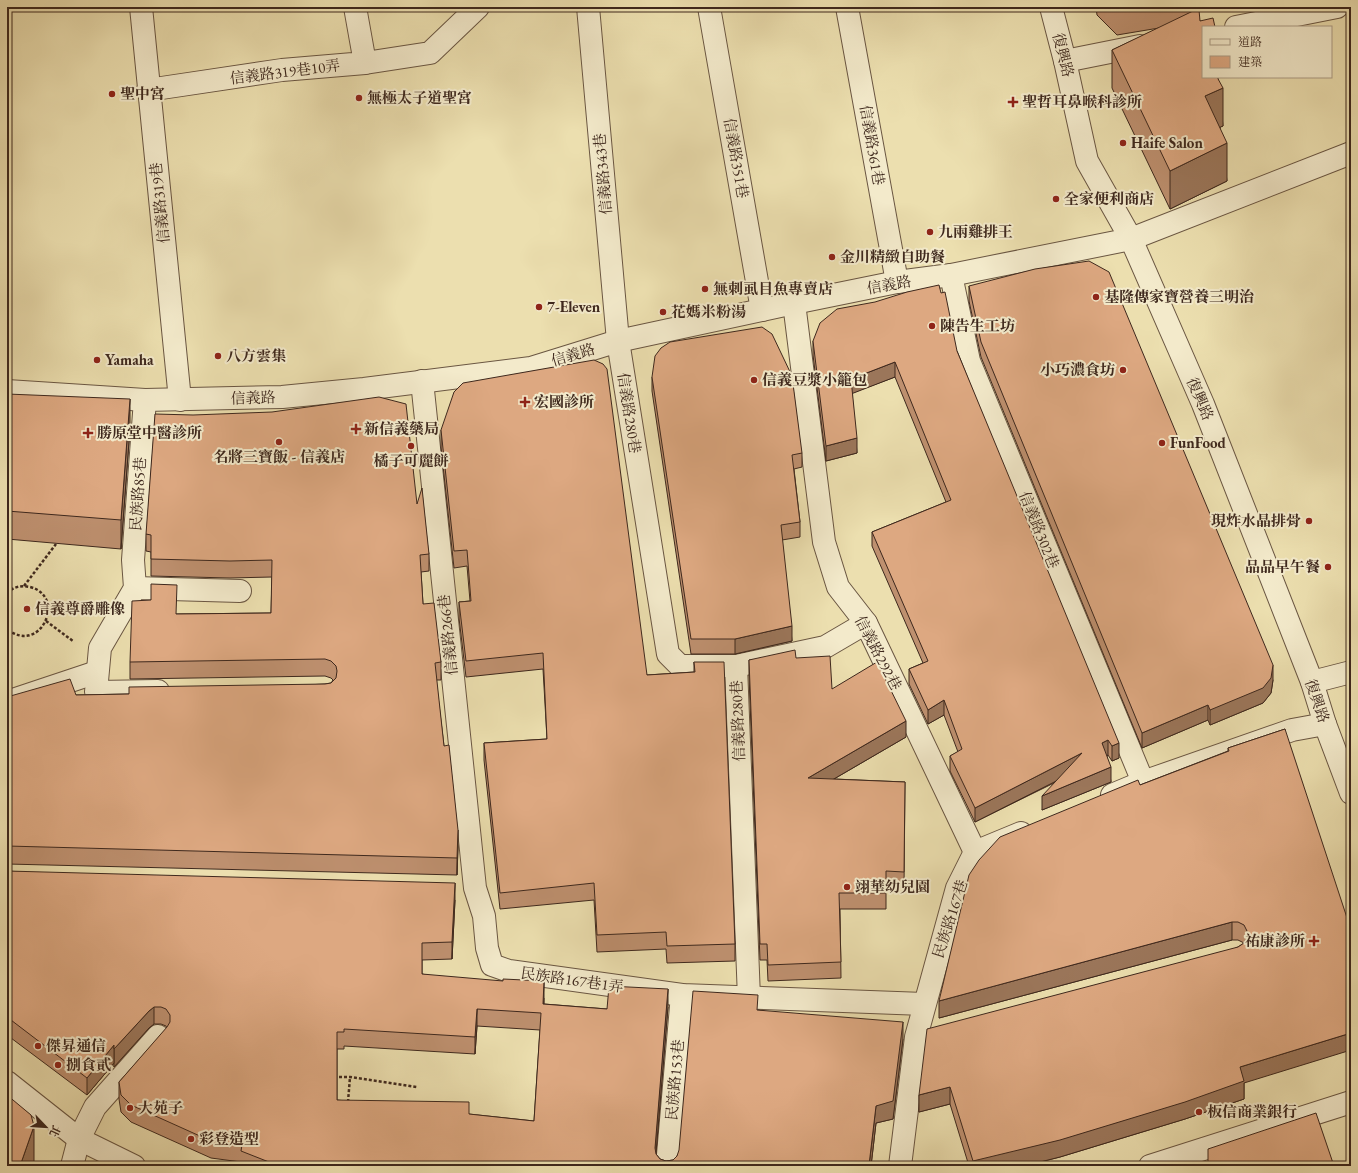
<svg xmlns="http://www.w3.org/2000/svg" width="1358" height="1173" font-family="'EB Garamond','Noto Serif TC',serif">
<rect width="100%" height="100%" fill="#ecdfaf"/>
<filter id="stains"><feTurbulence type="fractalNoise" baseFrequency=".005" numOctaves="4"/><feColorMatrix values="0 0 0 0 .2 0 0 0 0 .09 0 0 0 0 .02 0 0 0 .5 -.17"/></filter>
<radialGradient id="worn" r=".72"><stop offset=".6" stop-color="#630" stop-opacity="0"/><stop offset="1" stop-color="#630" stop-opacity=".3"/></radialGradient>
<g fill="none" stroke-linecap="round" stroke-linejoin="round">
<defs>
<g id="minor">
<path d="M141,7L180,400"/>
<path d="M588,7L618,341L668,654L680,666H736L825,647L866,623"/>
<path d="M709,7L762,310"/>
<path d="M847,7L897,282"/>
<path d="M1051,7L1065,61L1087,161L1131,239L1203,404L1312,682L1325,724L1351,793"/>
<path d="M1236,27L1337,7"/>
<path d="M1065,61L1140,46"/>
<path d="M365,63L430,53L478,7"/>
<path d="M148,90L282,70L365,63L355,7"/>
<path d="M951,275L969,361L1143,782"/>
<path d="M794,303L824,542L838,587L866,623L975,852"/>
<path d="M422,381L475,888L484,916L487,948L492,965L509,971L682,995L924,1004"/>
<path d="M7,391L145,400L282,397L364,389L531,368L618,341L794,303L897,282L951,275L1131,239L1351,153"/>
<path d="M145,400L133,560L135,588L100,648L96,692L158,691"/>
<path d="M135,588L240,591"/>
<path d="M736,666L749,998"/>
<path d="M1312,682L1351,672"/>
<path d="M7,702L97,672"/>
<path d="M1112,795L1143,782L1292,730L1325,724"/>
<path d="M7,1082L79,1139L134,1166"/>
<path d="M72,1166L79,1139L95,1107L158,1036"/>
<path d="M667,1166L682,995"/>
<path d="M900,1166L916,1037L957,888L975,852L1021,833"/>
<path d="M1150,1166L1351,1102"/>
</g>
</defs>
<use href="#minor" stroke="#6a5642" stroke-width="24"/>
<g stroke="#3e281d" stroke-width="2.5" stroke-dasharray="3 2" stroke-linecap="butt">
<path d="M24,586L56,544"/>
<path d="M7,593C13,587 21,585 30,587C67,596 41,656 7,629"/>
<path d="M46,621L73,641"/>
<path d="M334,1077H350L417,1087"/>
<path d="M348,1102L350,1077"/>
</g>
<use href="#minor" stroke="#f3eacb" stroke-width="22"/>
</g>
<g fill="#be906f" stroke="#3e281d" fill-rule="evenodd">
<path d="M1096,7H1195V10L1203,27V77H1218L1223,126L1220,127L1227,181L1170,209L1112,88V50L1159,28L1117,35L1097,15Z"/>
<path d="M969,286L1273,680L1271,693L1263,703L1210,725L1208,720L1142,748L981,357L969,301Z"/>
<path d="M813,341L957,351L1119,758L1112,761L1108,755L1107,756L1111,782L1042,810L1056,782L975,822L950,771V756L958,752L944,715L928,724L909,684V669L923,663L872,546V532L946,502L895,377L852,393L857,453L826,461L813,355Z"/>
<path d="M652,377L802,453V467L794,469L800,522V537L782,540L792,641L735,654H691L652,391Z"/>
<path d="M7,394L130,428L121,549L7,539Z"/>
<path d="M441,430L647,675L694,672V662L735,944V961L667,963L666,949L597,952L594,900L500,909L484,760V743L547,739L543,669L466,677L459,618V602L470,601L467,566L454,568L441,447Z"/>
<path d="M417,504L429,554V571L421,572L423,604L441,662V680H436L444,746L458,847L457,875L7,864V697L76,695L129,694L325,684L331,683L333,680L331,678L325,676L130,679V662L176,614L271,613L272,577L230,578L151,576V552L146,551V534Z"/>
<path d="M796,658L832,689L906,737L834,779L905,782L904,888L886,887V909H840L841,978L768,981L767,960H760L749,676V660Z"/>
<path d="M1285,729L1244,1083V1099L1185,1119L1060,1157L1024,1166H969L950,1104L919,1112V1095L1238,947L1244,943L1238,940H1232L939,1018L1140,785L1228,751V748Z"/>
<path d="M7,871L455,900L452,959L422,960V974L544,998V1004L607,1009L668,1007L656,1153V1154L660,1159L666,1161L673,1160L677,1156L758,1010L903,1039L893,1119L876,1123L871,1166H241V1162L211,1158L131,1122L121,1112L119,1099V1082L167,1028L166,1026L161,1024H154L149,1028L114,1067V1063L87,1095L7,1035ZM477,1026L540,1030L534,1121L337,1100V1049H344V1046L475,1054Z"/>
</g>
<g fill="#9b765a" stroke="#3e281d">
<path d="M1223,88V126L1205,134V96Z"/>
<path d="M1227,143V181L1170,209V171Z"/>
<path d="M895,362V377L851,394V379Z"/>
<path d="M130,399V428L121,549V520Z"/>
<path d="M857,438V453L826,461V446Z"/>
<path d="M792,626V641L735,654V639Z"/>
<path d="M1273,665V680L1271,693L1263,703L1210,725V710Z"/>
<path d="M944,700V715L928,724V710Z"/>
<path d="M1208,705V720L1142,748V733Z"/>
<path d="M906,721V737L808,794V778Z"/>
<path d="M1108,740V755L1102,758V743Z"/>
<path d="M1119,743V758L1112,761V746Z"/>
<path d="M1082,753V768L975,822V808Z"/>
<path d="M1111,767V782L1042,810V796Z"/>
<path d="M458,830V847L457,875V858Z"/>
<path d="M455,883V900L452,959V942Z"/>
<path d="M1232,922V940L939,1018V1001Z"/>
<path d="M544,981V998L543,1021V1004Z"/>
<path d="M668,989V1007L655,1165V1148Z"/>
<path d="M154,1007V1024L149,1028L114,1067V1049L149,1011Z"/>
<path d="M477,1009V1026L475,1054V1037Z"/>
<path d="M903,1022V1039L893,1119L876,1123L871,1166H869L876,1106Z"/>
<path d="M1351,1033V1050L1244,1083V1099L1185,1119L1060,1157L1024,1166H973V1161L1240,1067Z"/>
<path d="M114,1045V1063L87,1095V1078Z"/>
<path d="M950,1087V1104L919,1112V1095Z"/>
<path d="M34,1126V1166H20Z"/>
</g>
<g fill="#dda881" stroke="#3e281d" fill-rule="evenodd">
<path d="M1199,10L1200,21L1213,18L1215,27H1203V77H1217L1223,88L1205,96L1227,143L1170,171L1112,50L1193,11Z"/>
<path d="M1089,261L1109,272L1273,665L1271,678L1263,688L1210,710L1208,705L1142,733L981,342L969,286L1035,269Z"/>
<path d="M939,285L941,293L945,292L957,351L1119,743L1112,746L1108,740L1102,743L1111,767L1042,796L1082,753L975,808L950,756L962,749L944,700L928,710L909,669L928,661L872,532L951,500L895,362L851,379L857,438L826,446L813,341L820,323L837,309L875,302L907,292Z"/>
<path d="M762,327L772,334L792,376L802,453L792,455L800,522L781,525L792,626L735,639H691L652,377L655,356L661,348L670,342Z"/>
<path d="M594,360L603,364L607,369L647,675L695,672L694,662H724L735,944L667,946L666,932L597,935L594,883L500,893L484,743L547,739L543,653L466,661L459,602L471,601L467,550L454,551L441,430L454,392L463,383Z"/>
<path d="M7,394L130,399L121,520L7,511Z"/>
<path d="M379,397L406,404L417,504L422,488L429,554L420,555L423,604L434,603L441,662L435,663L444,746L449,745L458,830L457,858L7,846V697L70,679L76,695L129,694V687L325,684L331,683L336,678L337,671L336,666L331,661L325,659L130,662L132,601L151,600V584L177,585L176,614L271,613L272,560L230,561L151,559V535L146,534L155,414L193,415L272,412Z"/>
<path d="M795,650L796,658L830,656L832,689L877,662L906,721L808,778L905,782L904,872L886,871V893H839L841,962L768,965L767,944H760L749,660Z"/>
<path d="M1285,729L1351,930V1033L1240,1067L1244,1081L1185,1102L1060,1140L973,1161L950,1087L919,1095L927,1029L1238,947L1244,943L1247,937V931L1244,925L1238,922H1232L939,1001L969,875L979,860L1000,837L1138,780L1140,785L1229,751L1228,748Z"/>
<path d="M7,871L455,883L452,942L422,943V974L503,981V979L544,981L543,1004L607,1009L609,986L668,989L655,1148L656,1154L660,1159L666,1161L673,1160L677,1156L679,1150L693,991L758,995L757,1010L903,1022L893,1101L876,1106L869,1165V1166H282L274,1164L241,1151L242,1145L211,1141L131,1105L121,1095L119,1082L167,1027L170,1022V1015L166,1009L161,1007H154L149,1011L114,1049V1045L87,1078L7,1017ZM477,1009L541,1013L534,1121L469,1114V1102L337,1100V1032H344V1029L475,1037Z"/>
<path d="M7,1095L31,1115L34,1126L20,1166H7Z"/>
<path d="M1316,1113L1334,1166H1208V1149Z"/>
</g>
<g fill="#8f2418" stroke="#f3eacb" stroke-width="1.5">
<circle cx="112" cy="94" r="4"/>
<circle cx="359" cy="98" r="4"/>
<path d="M1011 96h4v4h4v4h-4v4h-4v-4h-4v-4h4z"/>
<circle cx="1123" cy="143" r="4"/>
<circle cx="1056" cy="199" r="4"/>
<circle cx="930" cy="232" r="4"/>
<circle cx="832" cy="257" r="4"/>
<circle cx="705" cy="289" r="4"/>
<circle cx="1096" cy="297" r="4"/>
<circle cx="539" cy="307" r="4"/>
<circle cx="663" cy="312" r="4"/>
<circle cx="932" cy="326" r="4"/>
<circle cx="218" cy="356" r="4"/>
<circle cx="97" cy="360" r="4"/>
<circle cx="1123" cy="370" r="4"/>
<circle cx="754" cy="380" r="4"/>
<path d="M523 396h4v4h4v4h-4v4h-4v-4h-4v-4h4z"/>
<path d="M354 423h4v4h4v4h-4v4h-4v-4h-4v-4h4z"/>
<path d="M86 427h4v4h4v4h-4v4h-4v-4h-4v-4h4z"/>
<circle cx="279" cy="442" r="4"/>
<circle cx="1162" cy="443" r="4"/>
<circle cx="411" cy="446" r="4"/>
<circle cx="1309" cy="521" r="4"/>
<circle cx="1328" cy="567" r="4"/>
<circle cx="27" cy="609" r="4"/>
<circle cx="847" cy="887" r="4"/>
<path d="M1312 935h4v4h4v4h-4v4h-4v-4h-4v-4h4z"/>
<circle cx="38" cy="1046" r="4"/>
<circle cx="58" cy="1065" r="4"/>
<circle cx="130" cy="1108" r="4"/>
<circle cx="1199" cy="1112" r="4"/>
<circle cx="191" cy="1139" r="4"/>
</g>
<g text-anchor="middle" stroke-width="4" stroke-linejoin="round" paint-order="stroke">
<g font-size="15" fill="#3e281d" stroke="#f3eacb">
<text transform="translate(1063 55) rotate(76)" y="5">復興路</text>
<text transform="translate(285 72) rotate(-7)" y="5">信義路319巷10弄</text>
<text transform="translate(872 145) rotate(80)" y="5">信義路361巷</text>
<text transform="translate(736 158) rotate(80)" y="5">信義路351巷</text>
<text transform="translate(603 174) rotate(-95)" y="5">信義路343巷</text>
<text transform="translate(160 203) rotate(-96)" y="5">信義路319巷</text>
<text transform="translate(889 285) rotate(-10)" y="5">信義路</text>
<text transform="translate(573 355) rotate(-17)" y="5">信義路</text>
<text transform="translate(253 398) rotate(-2)" y="5">信義路</text>
<text transform="translate(1200 399) rotate(67)" y="5">復興路</text>
<text transform="translate(629 413) rotate(81)" y="5">信義路280巷</text>
<text transform="translate(138 494) rotate(-86)" y="5">民族路85巷</text>
<text transform="translate(1039 530) rotate(68)" y="5">信義路302巷</text>
<text transform="translate(448 635) rotate(-96)" y="5">信義路266巷</text>
<text transform="translate(878 653) rotate(62)" y="5">信義路292巷</text>
<text transform="translate(1317 701) rotate(71)" y="5">復興路</text>
<text transform="translate(738 721) rotate(-92)" y="5">信義路280巷</text>
<text transform="translate(950 919) rotate(-72)" y="5">民族路167巷</text>
<text transform="translate(572 980) rotate(8)" y="5">民族路167巷1弄</text>
<text transform="translate(675 1080) rotate(-85)" y="5">民族路153巷</text>
</g>
<g font-size="15" font-weight="bold" fill="#3e281d" stroke="#f3eacb" text-anchor="start">
<text x="120" y="99">聖中宮</text>
<text x="367" y="103">無極太子道聖宮</text>
<text x="1022" y="107">聖哲耳鼻喉科診所</text>
<text x="1131" y="148">Haife Salon</text>
<text x="1064" y="204">全家便利商店</text>
<text x="938" y="237">九兩雞排王</text>
<text x="840" y="262">金川精緻自助餐</text>
<text x="713" y="294">無刺虱目魚專賣店</text>
<text x="1104" y="302">基隆傳家寶營養三明治</text>
<text x="547" y="312">7-Eleven</text>
<text x="671" y="317">花媽米粉湯</text>
<text x="940" y="331">陳告生工坊</text>
<text x="226" y="361">八方雲集</text>
<text x="105" y="365">Yamaha</text>
<text x="1115" y="375" text-anchor="end">小巧濃食坊</text>
<text x="762" y="385">信義豆漿小籠包</text>
<text x="534" y="407">宏國診所</text>
<text x="364" y="434">新信義藥局</text>
<text x="97" y="438">勝原堂中醫診所</text>
<text x="1170" y="448">FunFood</text>
<text x="279" y="462" text-anchor="middle">名將三寶飯 - 信義店</text>
<text x="411" y="466" text-anchor="middle">橘子可麗餅</text>
<text x="1301" y="526" text-anchor="end">現炸水晶排骨</text>
<text x="1320" y="572" text-anchor="end">品品早午餐</text>
<text x="35" y="614">信義尊爵雕像</text>
<text x="855" y="892">翊華幼兒園</text>
<text x="1305" y="946" text-anchor="end">祐康診所</text>
<text x="46" y="1051">傑昇通信</text>
<text x="66" y="1070">捌食貳</text>
<text x="138" y="1113">大苑子</text>
<text x="1207" y="1117">板信商業銀行</text>
<text x="199" y="1144">彩登造型</text>
</g>
</g>
<rect width="1358" height="1173" fill="none" stroke="#ecdfaf" stroke-width="24"/>
<rect x="8" y="8" width="1342" height="1157" fill="none" stroke="#3e281d" stroke-width="2"/>
<rect x="12" y="12" width="1334" height="1149" fill="none" stroke="#3e281d"/>
<rect x="1202" y="26" width="130" height="52" fill="#f3eacb" stroke="#ab9c85"/>
<rect x="1210" y="39" width="20" height="6" fill="#f3eacb" stroke="#ab9c85"/>
<text x="1238" y="46" font-size="12" fill="#3e281d">道路</text>
<rect x="1210" y="56" width="20" height="12" fill="#dda881" stroke="#ab9c85"/>
<text x="1238" y="66" font-size="12" fill="#3e281d">建築</text>
<g transform="translate(46 1127) rotate(115)" stroke="#f3eacb" stroke-width="3" paint-order="stroke">
<path d="M0-3L7 15L0 10L-7 15Z" fill="#3e281d"/>
<text y="-6" font-size="11" font-weight="bold" text-anchor="middle" fill="#3e281d">北</text>
</g>
<rect width="100%" height="100%" filter="url(#stains)"/>
<rect width="100%" height="100%" fill="url(#worn)"/>
</svg>
